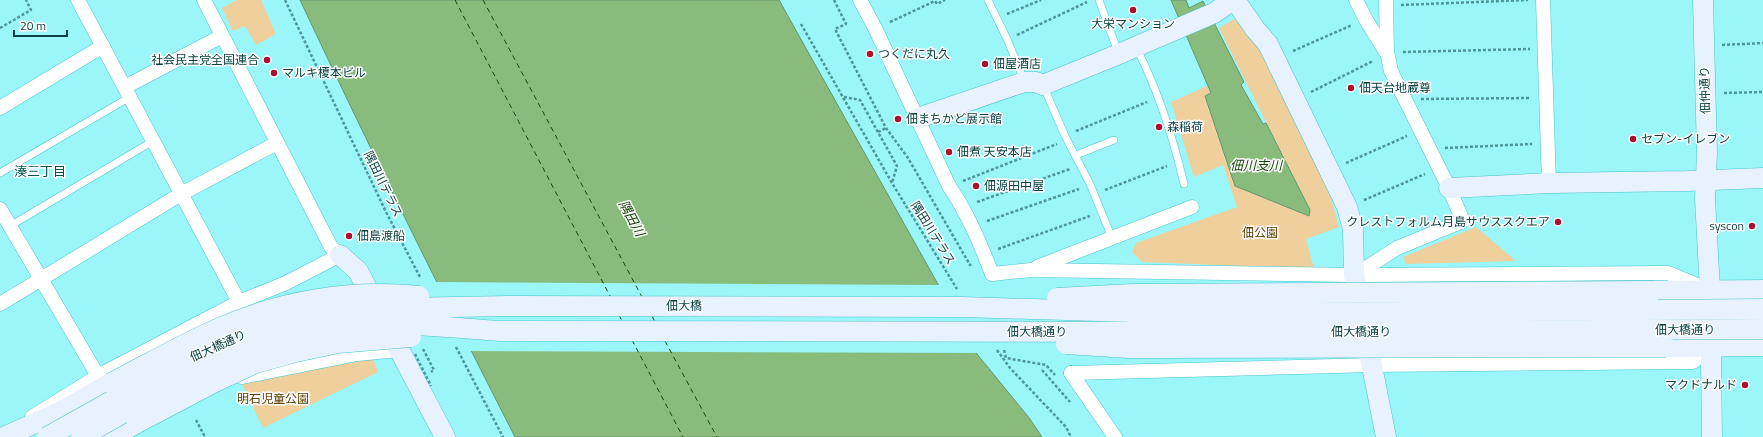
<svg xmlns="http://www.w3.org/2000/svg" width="1763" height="437" font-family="'Titillium Web','Noto Sans JP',sans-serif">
<rect width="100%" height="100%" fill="#9bf6fa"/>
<g fill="#efcf9b">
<path d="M237,0H261L276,34L256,45L245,26L233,31L222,8Z"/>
<path d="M1238,17L1271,63L1323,170L1339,227L1306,239L1314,269L1142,262L1132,252L1136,243L1237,207L1223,165L1194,177L1171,102L1207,86L1210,93L1205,96L1235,186L1309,216L1310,210L1219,28Z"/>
<path d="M1476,227L1516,261L1406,264L1403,257Z"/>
<path d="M373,359L378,372L263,428L242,384L296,372Z"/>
</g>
<g fill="#88bb7c" stroke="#62976b">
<path d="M300,0H779L977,354L1030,419L1042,437H515C441,292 369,147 300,0Z"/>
<path d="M1171,0H1186L1189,8L1203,1L1244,82L1241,85L1263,124L1266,123L1310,210L1309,216L1235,186L1205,96L1211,93Z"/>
</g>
<path fill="#9bf6fa" d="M433,282L941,285L979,353L469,351Z"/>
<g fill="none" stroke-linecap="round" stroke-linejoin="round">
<g stroke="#164706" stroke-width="1" stroke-dasharray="5 4" stroke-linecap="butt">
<path d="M455,0L610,296"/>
<path d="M483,0L642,297"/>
<path d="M619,315L622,321"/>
<path d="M652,316L655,322"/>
<path d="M632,340L683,437"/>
<path d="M665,341L717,437"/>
</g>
<defs>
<g id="lane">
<path d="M988,0L1007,39L1024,80"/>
<path d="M1099,0L1118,52"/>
<path d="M1136,47C1158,90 1173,137 1184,184"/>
<path d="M1043,85L1065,136L1090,184L1112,238"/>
<path d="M1076,155L1114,140"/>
<path d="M0,173L130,97"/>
<path d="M10,226L153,141"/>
</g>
<g id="street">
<path d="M78,0L239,302"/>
<path d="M860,0L875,28L949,186C968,214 980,243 992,274L1031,270L1354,275L1668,273L1704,288"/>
<path d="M1356,0L1366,20L1386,52"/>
<path d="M1543,0L1549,183"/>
<path d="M125,87L222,36"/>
<path d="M0,108L103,46"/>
<path d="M0,209L98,376"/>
<path d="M1037,267L1192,207"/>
<path d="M1355,275L1397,248L1463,221L1449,188L1391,71L1387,52L1386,0"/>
<path d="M0,304L181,194L277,143"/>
<path d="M1071,373L1372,365L1693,362L1710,347"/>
<path d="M1071,373L1115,437"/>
<path d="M242,377L357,354L399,350"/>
<path d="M32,417L98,376L239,302L286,283L340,255L331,247L204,0"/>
</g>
<g id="secondary">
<path d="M1235,0L1255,29L1268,44L1347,207L1353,229L1354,275L1386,437"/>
<path d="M1703,0L1707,153L1705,199L1710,290L1712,437"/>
<path d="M918,118L1024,82H1036L1043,85L1119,54L1214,13L1233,0"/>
<path d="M1449,188L1549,183L1687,181L1763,178"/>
<path d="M340,255L358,271L445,437"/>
<path d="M1653,291L1763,290"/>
<path d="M1666,347L1763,346"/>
<path d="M4,437L60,412L111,383"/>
<path d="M112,437L137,423"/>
</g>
</defs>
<use href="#lane" stroke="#48c5cb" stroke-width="8"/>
<use href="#street" stroke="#48c5cb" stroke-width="15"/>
<use href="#secondary" stroke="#48c5cb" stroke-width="21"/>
<g stroke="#4d9699" stroke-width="2.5" stroke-dasharray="3 2" stroke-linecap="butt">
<path d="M285,0L386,212L420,277"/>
<path d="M834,0L846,24L835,29L886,128L908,158L970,265L971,264"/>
<path d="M1401,5L1528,0"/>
<path d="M1007,14L1041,0"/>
<path d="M890,22L935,1L937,4L945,0"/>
<path d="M801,24L892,183L957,289"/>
<path d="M0,28L31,10L26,0"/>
<path d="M1017,35L1087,2"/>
<path d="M1722,45L1763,43"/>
<path d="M1293,51L1352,25"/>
<path d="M1403,52L1530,49"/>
<path d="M1311,92L1373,61"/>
<path d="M1724,93L1763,92"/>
<path d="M844,97L860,100L897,166L892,183"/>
<path d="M1421,99L1530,98"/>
<path d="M1076,131L1147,102"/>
<path d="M878,132L886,128"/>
<path d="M1445,148L1532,144"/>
<path d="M1346,163L1407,136"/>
<path d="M963,181L1057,144"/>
<path d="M1105,190L1167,166"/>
<path d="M1364,200L1425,174"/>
<path d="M977,202L1070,169"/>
<path d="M987,221L1079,189"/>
<path d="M998,249L1090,216"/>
<path d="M456,347L503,437"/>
<path d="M423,349L434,370L431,372"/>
<path d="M997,350L1010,368L1066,427L1071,437"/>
<path d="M1004,350L1006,358L1046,365L1055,375"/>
<path d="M1042,370L1070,402"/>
<path d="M196,420L205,437"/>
</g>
<use href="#lane" stroke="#fff" stroke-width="7"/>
<use href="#street" stroke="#fff" stroke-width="14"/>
<use href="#secondary" stroke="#e8f1fe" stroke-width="20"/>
<defs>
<g id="secondary-bridge">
<path d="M1057,298L1132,294L1653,291"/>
<path d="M1066,344L1129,348L1666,347"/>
<path d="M111,383C146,365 181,345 217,329C280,301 350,289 419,296"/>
<path d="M137,423L217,381L256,363L296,352L338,343L411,337"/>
<path d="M47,437L162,373L223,342L245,333L289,319L311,314L350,309L507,306L962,307L1132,312L1293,313L1763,309"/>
<path d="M81,437C168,388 255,333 356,326C404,322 453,328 501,331L1292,332L1763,329"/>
</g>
</defs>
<use href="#secondary-bridge" stroke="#48c5cb" stroke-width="21" stroke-linecap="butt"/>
<path stroke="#4d9699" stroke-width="2.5" stroke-dasharray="3 2" stroke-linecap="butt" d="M415,354L431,386"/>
<use href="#secondary-bridge" stroke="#e8f1fe" stroke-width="20"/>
</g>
<g fill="#a9112e" stroke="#fff" stroke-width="1.5">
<circle cx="1133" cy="10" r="4"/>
<circle cx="870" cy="54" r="4"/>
<circle cx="267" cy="60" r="4"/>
<circle cx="985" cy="64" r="4"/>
<circle cx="274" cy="73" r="4"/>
<circle cx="1351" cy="88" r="4"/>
<circle cx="898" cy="119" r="4"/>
<circle cx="1159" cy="127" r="4"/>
<circle cx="1633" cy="139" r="4"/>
<circle cx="949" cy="152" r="4"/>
<circle cx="976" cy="186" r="4"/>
<circle cx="1558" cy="222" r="4"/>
<circle cx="1752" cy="226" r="4"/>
<circle cx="349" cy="236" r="4"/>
<circle cx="1745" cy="385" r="4"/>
</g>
<g text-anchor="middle" stroke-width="3" stroke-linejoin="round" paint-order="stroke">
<g font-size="12" fill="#094244" stroke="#fff" text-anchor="start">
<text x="1133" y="28" text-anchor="middle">大栄マンション</text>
<text x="878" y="58">つくだに丸久</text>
<text x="259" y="64" text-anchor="end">社会民主党全国連合</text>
<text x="993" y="68">佃屋酒店</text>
<text x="282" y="77">マルキ榎本ビル</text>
<text x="1359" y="92">佃天台地蔵尊</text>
<text x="906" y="123">佃まちかど展示館</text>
<text x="1167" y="131">森稲荷</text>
<text x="1641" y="143">セブン-イレブン</text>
<text x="957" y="156">佃煮 天安本店</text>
<text x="984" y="190">佃源田中屋</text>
<text x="1550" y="226" text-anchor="end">クレストフォルム月島サウススクエア</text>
<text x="1744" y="230" text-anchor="end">syscon</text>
<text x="357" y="240">佃島渡船</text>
<text x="1737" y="389" text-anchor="end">マクドナルド</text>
</g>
<g font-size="12" fill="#094244" stroke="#fff">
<text transform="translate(1705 90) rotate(-91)" y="4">佃仲通り</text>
<text transform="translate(383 184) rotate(64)" y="4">隅田川テラス</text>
<text transform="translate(933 233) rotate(58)" y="4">隅田川テラス</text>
<text x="684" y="310">佃大橋</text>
<text x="1685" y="334">佃大橋通り</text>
<text x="1037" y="336">佃大橋通り</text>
<text x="1361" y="336">佃大橋通り</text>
<text transform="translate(218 346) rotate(-24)" y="4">佃大橋通り</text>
</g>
<g font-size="12" fill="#5c4004" stroke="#fff">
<text x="1260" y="237">佃公園</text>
<text x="273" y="403">明石児童公園</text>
</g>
<g font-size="13" font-style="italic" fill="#164706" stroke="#fff">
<text x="1256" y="170">佃川支川</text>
<text transform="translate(632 218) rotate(62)" y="5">隅田川</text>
</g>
<g font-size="13" fill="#045053" stroke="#fff">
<text x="40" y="176">湊三丁目</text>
</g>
</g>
<path d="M14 30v6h53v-6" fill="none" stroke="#094244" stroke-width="2"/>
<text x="20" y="30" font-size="12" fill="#094244" stroke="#ffffff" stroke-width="3" paint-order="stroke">20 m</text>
</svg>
